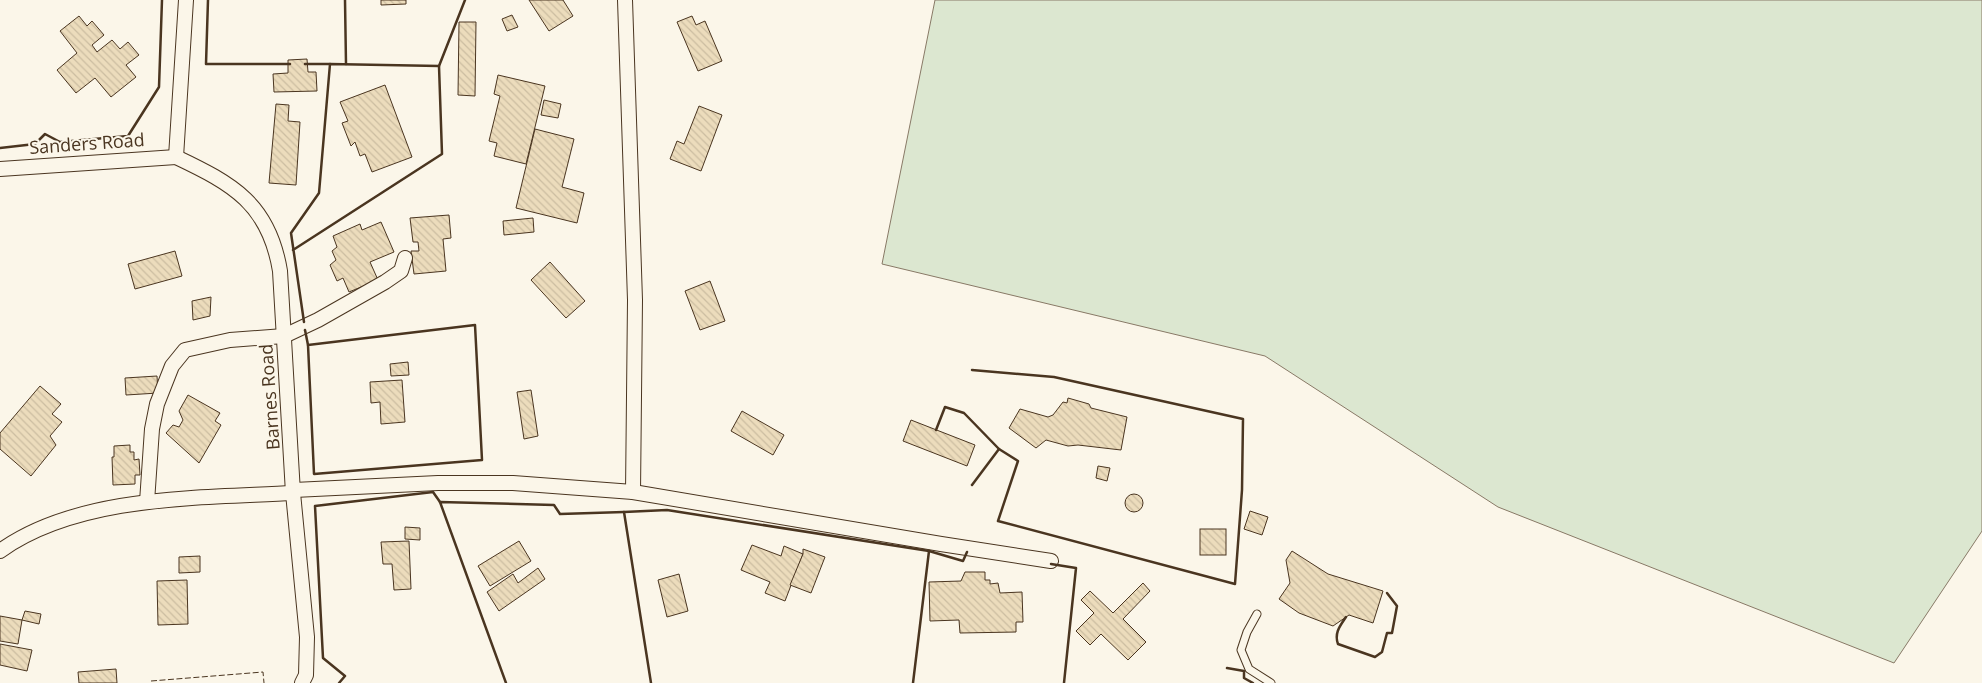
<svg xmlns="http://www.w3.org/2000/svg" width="1982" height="683" font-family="'Open Sans',sans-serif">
<defs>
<pattern id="building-back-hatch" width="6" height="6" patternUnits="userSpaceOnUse" patternTransform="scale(1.25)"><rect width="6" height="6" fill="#ecdcbc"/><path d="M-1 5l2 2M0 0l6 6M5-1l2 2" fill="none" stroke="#ccbda1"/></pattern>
</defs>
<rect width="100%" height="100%" fill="#fbf6e9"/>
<path fill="#dce7d0" stroke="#887966" d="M935,0H1982V531L1894,663L1498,507L1265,356L882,264Z"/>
<g fill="url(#building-back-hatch)" stroke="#4a3520">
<path d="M381,0H406V4L381,5Z"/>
<path d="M529,0H563L573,16L549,31Z"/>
<path d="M512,15L518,27L507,31L502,19Z"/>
<path d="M79,16L87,26L92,21L104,35L92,45L97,52L112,40L120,49L128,42L139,55L126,65L136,77L111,97L95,78L76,93L57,70L77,53L60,31Z"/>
<path d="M692,16L696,25L705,21L722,61L698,71L677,22Z"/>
<path d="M459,22H476L475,96L458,95Z"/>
<path d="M307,59L308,72H316L317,91L274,92L273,74L288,73V60Z"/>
<path d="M498,75L545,86L526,164L494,156L497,143L489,141L500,96L494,94Z"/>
<path d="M385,85L412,157L372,172L365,154L360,156L355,142L351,146L342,123L348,121L340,102Z"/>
<path d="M544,100L561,104L558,118L541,115Z"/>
<path d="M276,104L289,105L288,121L300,122L296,185L269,183Z"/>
<path d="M699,106L722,115L701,171L670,159L677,141L684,144Z"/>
<path d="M535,129L574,139L562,187L584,193L577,223L516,208Z"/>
<path d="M449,215L451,238L443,239L446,271L414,274L411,251H419L418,242H413L410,218Z"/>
<path d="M533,218L534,232L504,235L503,221Z"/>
<path d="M381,222L394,252L370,262L378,280L349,292L343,278L337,281L330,265L336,260L332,251L337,247L333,236L360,224L362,230Z"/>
<path d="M175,251L182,276L135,289L128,264Z"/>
<path d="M550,262L585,301L566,318L531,280Z"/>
<path d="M710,281L725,321L700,330L685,291Z"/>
<path d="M211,297L210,316L193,320L192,301Z"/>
<path d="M408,362L409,375L391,376L390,364Z"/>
<path d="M157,376L158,393L126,395L125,378Z"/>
<path d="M402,380L405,422L381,424L380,402L371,403L370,382Z"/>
<path d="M40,386L61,404L52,414L62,422L50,436L56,445L31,476L0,449V433Z"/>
<path d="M531,390L538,436L524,439L517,392Z"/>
<path d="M188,395L220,413L215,421L221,425L199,463L166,433L173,425L179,427L183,420L179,411Z"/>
<path d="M1068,398L1089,404L1091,408L1127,417L1121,450L1078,445L1068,446L1046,440L1036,448L1009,428L1020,409L1048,417L1053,415L1063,402L1067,403Z"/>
<path d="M742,411L784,435L773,455L731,431Z"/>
<path d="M911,420L975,445L967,466L903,441Z"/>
<path d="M130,445V452H134V460L139,459L140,475H135V484L113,485L112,457H114V446Z"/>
<path d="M1098,466L1110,468L1107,481L1096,478Z"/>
<circle cx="1134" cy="503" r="9"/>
<path d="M1250,511L1268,517L1262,535L1244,529Z"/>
<path d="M405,527L420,528V540L405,539Z"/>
<rect x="1200" y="529" width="26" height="26"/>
<path d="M409,541L411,589L394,590L392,564H383L381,542Z"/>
<path d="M519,541L531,561L490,586L478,566Z"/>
<path d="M752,545L781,556L784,546L803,554L785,601L765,593L770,582L741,570Z"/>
<path d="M803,549L825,557L811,593L790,585L803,554Z"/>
<path d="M1292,551L1328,574L1383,591L1373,623L1349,615L1333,626L1299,613L1279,599L1290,583L1286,560Z"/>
<path d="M200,556V572L179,573V557Z"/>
<path d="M538,568L545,579L499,611L487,592L513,574L518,583Z"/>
<path d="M965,572H985V580H990V584L998,583L1000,593L1022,592L1023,622H1016V632L960,633L959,620L930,621L929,582L961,581Z"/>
<path d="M679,574L688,611L667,617L658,580Z"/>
<path d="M187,580L188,624L158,625L157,581Z"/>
<path d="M1143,583L1150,591L1123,619L1146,642L1128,660L1101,634L1090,645L1076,631L1094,613L1081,600L1090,591L1113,613Z"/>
<path d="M25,611L41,614L39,624L22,620Z"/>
<path d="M0,616L22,620L18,644L0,641Z"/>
<path d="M0,644L32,650L27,671L0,665Z"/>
<path d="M116,669L117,683H79L78,672Z"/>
</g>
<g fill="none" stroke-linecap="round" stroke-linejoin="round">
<defs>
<path id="service" d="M1257,614L1247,632L1241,650L1249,669L1271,683"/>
<g id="minor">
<path d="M625,0L635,300L633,492"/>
<path d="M176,157C233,184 269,204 280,271L293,493L307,637L306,675L302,683"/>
<path d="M176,157L186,0"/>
<path d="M0,169L176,157"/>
<path d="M294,490L438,483H513L633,492L941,544L1051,561"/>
<path d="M147,502L152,429L157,404L172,366L185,350L230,340L284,336L318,320L385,282L401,271L405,258"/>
<path d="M0,551C78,495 201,498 293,493"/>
</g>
</defs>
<use href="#service" stroke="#4a3520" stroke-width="9"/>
<use href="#minor" stroke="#4a3520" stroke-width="16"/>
<use href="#service" stroke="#fbf6e9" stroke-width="7"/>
<use href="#minor" stroke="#fbf6e9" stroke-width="14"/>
<path stroke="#4a3520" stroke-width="1" stroke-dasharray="6 2.5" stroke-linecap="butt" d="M151,681L263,672L264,683"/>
<g stroke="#4a3520" stroke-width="2.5">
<path d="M208,0L206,64H290"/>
<path d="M345,0L346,64"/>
<path d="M305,64H330"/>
<path d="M439,66L465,0"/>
<path d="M0,148L35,144L45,134L60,142L128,136L159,87L162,0"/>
<path d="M293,250L442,154L439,66L330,64L319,193L291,233L304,322"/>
<path d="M475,325L482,460L314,474L308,345Z"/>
<path d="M305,330L308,345"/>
<path d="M936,430L945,407L964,413L999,449L1018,461L998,521L1235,584L1242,490L1243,419L1054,377L972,370"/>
<path d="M972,485L999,449"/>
<path d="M1051,564L1076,568L1064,683"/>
<path d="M1346,617C1340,626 1334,633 1338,644L1375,657L1382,652L1387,633H1392L1397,606L1387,593"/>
<path d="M1227,668L1244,671V678L1253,683"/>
<path d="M339,683L345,676L323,658L315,506L433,492L440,502"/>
<path d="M506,683L440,502L554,505L560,514L624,512"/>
<path d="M651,683L624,512L667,510L929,551"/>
<path d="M913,683L929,551L963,561L967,552"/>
</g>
</g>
<g text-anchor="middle" stroke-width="4" stroke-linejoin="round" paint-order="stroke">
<g font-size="18" fill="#4a3520" stroke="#fbf6e9">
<text transform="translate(87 144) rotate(-4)" y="6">Sanders Road</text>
<text transform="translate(270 397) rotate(-94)" y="6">Barnes Road</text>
</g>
</g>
</svg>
